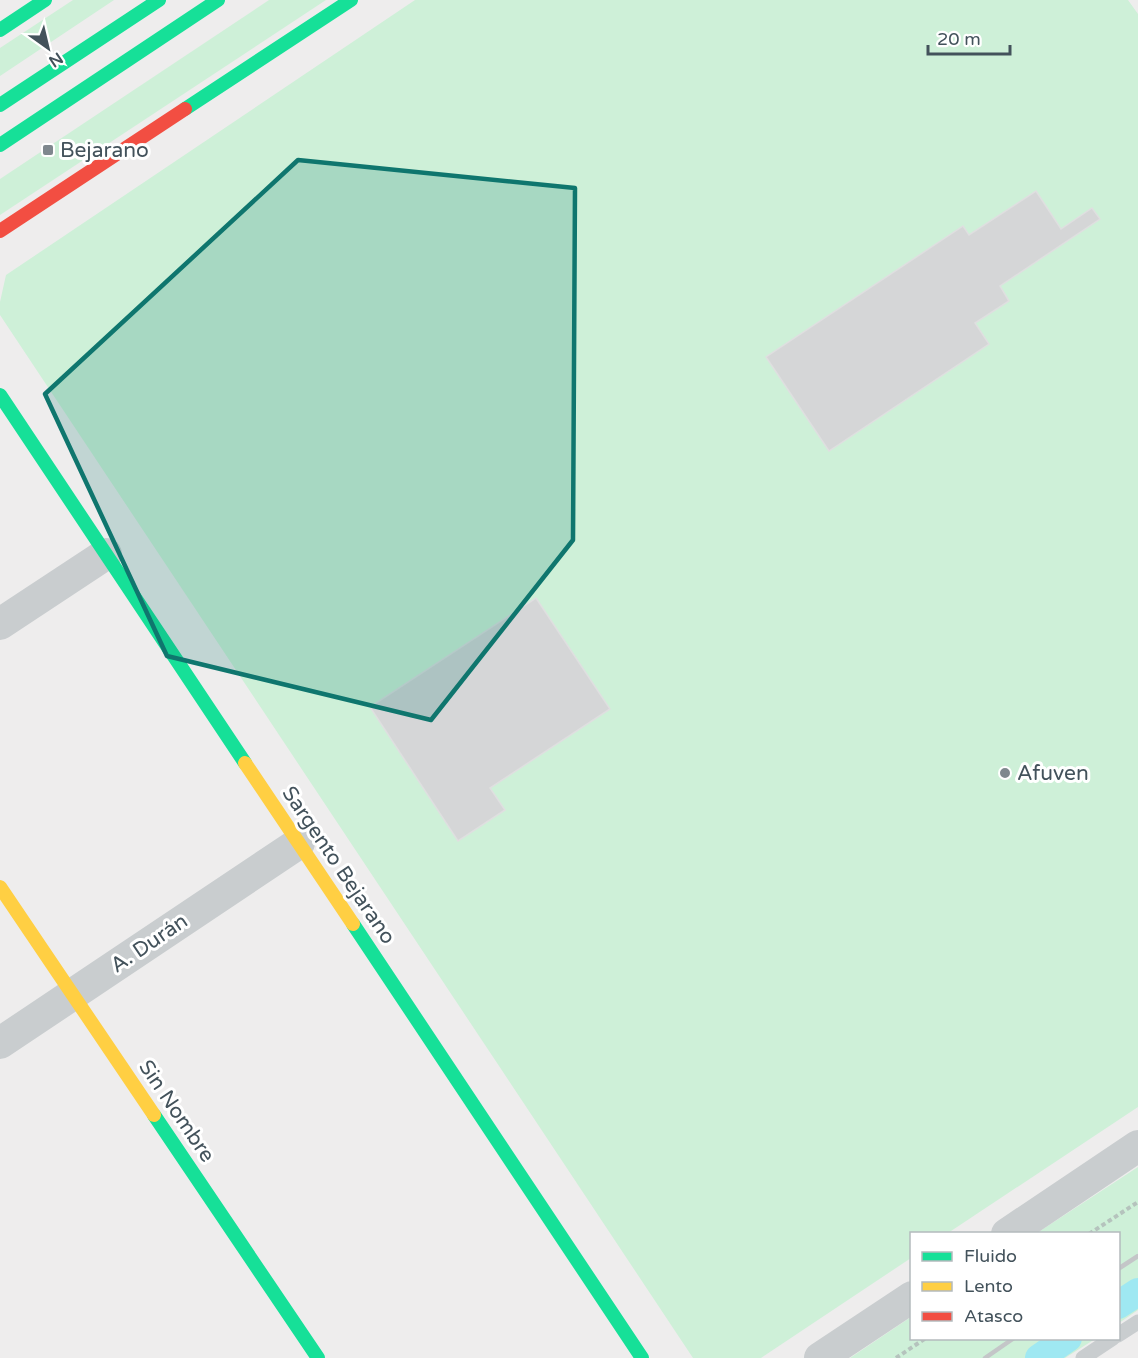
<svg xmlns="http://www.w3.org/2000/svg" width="1138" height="1358" font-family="'Varela Round',sans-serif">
<rect width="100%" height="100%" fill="#eeeded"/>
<g fill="#cef0d8">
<path d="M73,0H114L0,76V48Z"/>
<path d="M269,0H326L0,215V179Z"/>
<path d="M415,0H1128L1138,14V1107L948,1233L912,1234L911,1258L761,1358H693L0,315V302L6,275Z"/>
<path d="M1138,1167V1310L1119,1323L1118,1234L1037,1233Z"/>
<path d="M911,1317L912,1338L1095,1339L1065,1358H850Z"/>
</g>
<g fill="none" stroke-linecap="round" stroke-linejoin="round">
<g stroke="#9fe8f2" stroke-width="28">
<path d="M1118,1305L1138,1292"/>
<path d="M1039,1358L1068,1338"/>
</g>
</g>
<g fill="#d5d6d7" stroke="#dfdfe0" stroke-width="1.5">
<path d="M1036,191L1061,229L1092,208L1100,219L1000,286L1009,301L975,323L989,344L829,451L766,357L963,226L969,235Z"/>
<path d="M536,598L610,709L490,788L505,810L458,841L370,707Z"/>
</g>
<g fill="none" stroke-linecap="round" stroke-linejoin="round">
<g stroke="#b5c3bd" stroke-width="4" stroke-dasharray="4.5 3" stroke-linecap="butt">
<path d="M1089,1234L1138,1202"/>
<path d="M896,1358L926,1338"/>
</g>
<g stroke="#c9cdcf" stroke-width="15">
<path d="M1118,1335L1138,1322"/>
<path d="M1083,1358L1113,1338"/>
</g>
<g stroke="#c9cdcf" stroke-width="32">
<path d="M0,624L106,554"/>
<path d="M0,1043L299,843"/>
<path d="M1007,1234L1138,1146"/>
<path d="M820,1358L912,1297"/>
</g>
<g stroke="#16e098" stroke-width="14">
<path d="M0,30L45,0"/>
<path d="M0,105L159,0"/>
<path d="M185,109L351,0"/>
<path d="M0,145L218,0"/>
<path d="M0,395L245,763"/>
<path d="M353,924L642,1358"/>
<path d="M154,1115L318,1358"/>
</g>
<g stroke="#ffcf43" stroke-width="14">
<path d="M245,763L353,924"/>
<path d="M0,887L154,1115"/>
</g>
<path stroke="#f24e42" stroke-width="14" d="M0,231L185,109"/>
<g stroke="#c4c6c8" stroke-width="4.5">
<path d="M1118,1269L1138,1256"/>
<path d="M985,1358L1014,1338"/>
</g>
</g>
<path fill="#0f766e" fill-opacity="0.2" stroke="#0f766e" stroke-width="4.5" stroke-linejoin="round" d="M298,160L575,188L573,540L431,720L167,656L45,394Z"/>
<g fill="#7f888e" stroke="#fff" stroke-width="2">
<rect x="42" y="144" width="12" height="12" rx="3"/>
<circle cx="1005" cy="773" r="6"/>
</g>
<g text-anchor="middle" stroke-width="6" stroke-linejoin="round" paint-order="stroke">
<g font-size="21" fill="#43525b" stroke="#fff" text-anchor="start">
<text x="60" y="157">Bejarano</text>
<text x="1017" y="780">Afuven</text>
</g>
<g font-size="21" fill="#43525b" stroke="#fff">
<text transform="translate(339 865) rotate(56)" y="7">Sargento Bejarano</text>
<text transform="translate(149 943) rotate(-34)" y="7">A. Durán</text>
<text transform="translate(177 1111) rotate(56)" y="7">Sin Nombre</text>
</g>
</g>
<rect x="910" y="1232" width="210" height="108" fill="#ffffff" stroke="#b4babd" stroke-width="1.5"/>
<rect x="922" y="1252" width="30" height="9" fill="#16e098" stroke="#b4babd" stroke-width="1.5"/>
<text x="964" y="1262" font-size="18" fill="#43525b">Fluido</text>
<rect x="922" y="1282" width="30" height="9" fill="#ffcf43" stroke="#b4babd" stroke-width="1.5"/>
<text x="964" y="1292" font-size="18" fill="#43525b">Lento</text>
<rect x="922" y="1312" width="30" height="9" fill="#f24e42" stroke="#b4babd" stroke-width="1.5"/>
<text x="964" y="1322" font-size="18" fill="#43525b">Atasco</text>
<g transform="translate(48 48) rotate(146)" stroke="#ffffff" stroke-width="4.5" paint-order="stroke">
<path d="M0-4.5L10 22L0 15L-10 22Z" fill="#43525b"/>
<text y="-9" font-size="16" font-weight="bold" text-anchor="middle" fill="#43525b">N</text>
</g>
<path d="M928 45v9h82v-9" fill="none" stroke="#43525b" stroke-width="3"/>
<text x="937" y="45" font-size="18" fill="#43525b" stroke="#ffffff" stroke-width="4.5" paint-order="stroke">20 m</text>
</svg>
